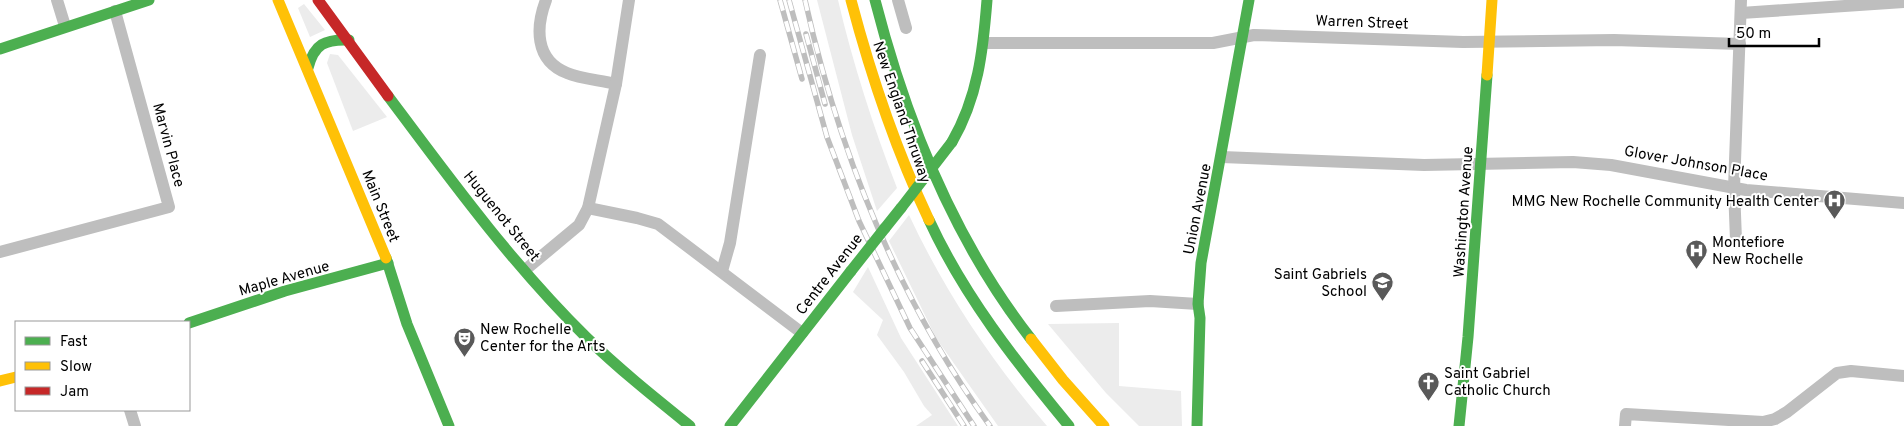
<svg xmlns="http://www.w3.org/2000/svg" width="1904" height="426" font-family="Overpass,sans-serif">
<rect width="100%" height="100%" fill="#fff"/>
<g fill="#ececec">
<path d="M817,0H838C853,64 873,126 897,188L877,211L852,135Z"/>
<path d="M304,4L325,30L310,37L298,8Z"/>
<path d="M330,54L338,55L387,117L353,131L327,63Z"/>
<path d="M909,215C945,292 992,362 1047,426H998L936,338L889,241Z"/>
<path d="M868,267L901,338L958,426H916L932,415L924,406L904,372L877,335L883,320L853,292Z"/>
<path d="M1119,323V386L1181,391L1182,426H1139L1106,393L1048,324Z"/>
</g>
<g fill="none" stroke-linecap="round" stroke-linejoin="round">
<g stroke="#bebebe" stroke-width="12">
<path d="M57,0L65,26"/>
<path d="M546,0C536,26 534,60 567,73C581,79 600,80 616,84"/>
<path d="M898,0L906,28"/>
<path d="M1741,13L1904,2"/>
<path d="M984,43H1213L1254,35L1463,42L1614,40L1740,44"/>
<path d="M1222,157L1424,165L1573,162L1611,165L1746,190L1904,203"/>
<path d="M588,208L637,218L658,224L802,333"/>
<path d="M1736,240L1734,188L1741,0"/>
<path d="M0,252L169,207L115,11"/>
<path d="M525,270L579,225L588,208L616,84L629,0"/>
<path d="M722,271L730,243L760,55"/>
<path d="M1056,306L1150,301L1198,304"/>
<path d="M130,410L135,426"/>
<path d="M1625,426L1626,414L1763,422L1775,419L1787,412L1837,373L1851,371L1904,376"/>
</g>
<g stroke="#4caf50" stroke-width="11">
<path d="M875,0C906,121 953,239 1031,339"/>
<path d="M0,49L149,0"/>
<path d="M308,68C314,44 325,39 349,40"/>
<path d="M388,96C450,179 512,264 586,337C619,369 654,397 690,426"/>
<path d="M952,142C978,97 983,51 987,0"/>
<path d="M929,220C964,296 1016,362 1069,426"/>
<path d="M885,228L901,208"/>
<path d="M386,258L407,324L449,426"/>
<path d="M189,323L285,291L388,263"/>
<path d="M730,426L851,271"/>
<path d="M1197,426L1200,318L1198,304L1201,263L1249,0"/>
<path d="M1459,426L1468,337L1487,75"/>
</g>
<g stroke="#ffc107" stroke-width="11">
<path d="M278,0L386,258"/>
<path d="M851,0C871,76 895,148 929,220"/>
<path d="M1487,75L1492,0"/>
<path d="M1031,339L1063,380L1104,426"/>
<path d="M0,381L16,377"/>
</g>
<path stroke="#c62828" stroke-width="11" d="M318,0L388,96"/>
<defs>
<g id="rail">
<path d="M780,0L802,79"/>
<path d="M789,0L827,137L859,221L910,328L974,426"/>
<path d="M805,0C839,153 898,299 990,426"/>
<path d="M806,34L825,104"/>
<path d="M922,361L964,426"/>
</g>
</defs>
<use href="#rail" stroke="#bebebe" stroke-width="5.5"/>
<use href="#rail" stroke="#fff" stroke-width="4" stroke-dasharray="11" stroke-linecap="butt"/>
<g stroke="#4caf50" stroke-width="11">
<path d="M901,208L952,142"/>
<path d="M851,271L885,228"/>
</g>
</g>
<defs>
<symbol id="hospital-pin" viewBox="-11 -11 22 30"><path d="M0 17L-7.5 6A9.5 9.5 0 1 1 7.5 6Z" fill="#595959" stroke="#fff"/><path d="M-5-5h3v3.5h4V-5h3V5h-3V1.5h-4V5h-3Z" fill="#fff"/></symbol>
<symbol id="school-pin" viewBox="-11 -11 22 30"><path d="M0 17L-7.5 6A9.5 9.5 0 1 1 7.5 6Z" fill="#595959" stroke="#fff"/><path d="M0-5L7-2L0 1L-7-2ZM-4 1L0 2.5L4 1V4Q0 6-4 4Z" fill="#fff"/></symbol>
<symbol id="theatre-pin" viewBox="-11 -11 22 30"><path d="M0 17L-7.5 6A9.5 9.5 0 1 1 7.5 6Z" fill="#595959" stroke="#fff"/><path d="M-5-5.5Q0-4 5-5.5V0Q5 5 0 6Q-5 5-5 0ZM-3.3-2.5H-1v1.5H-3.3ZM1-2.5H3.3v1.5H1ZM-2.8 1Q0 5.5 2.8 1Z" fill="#fff"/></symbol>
<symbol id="church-pin" viewBox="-11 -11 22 30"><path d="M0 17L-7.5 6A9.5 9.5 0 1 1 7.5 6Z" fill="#595959" stroke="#fff"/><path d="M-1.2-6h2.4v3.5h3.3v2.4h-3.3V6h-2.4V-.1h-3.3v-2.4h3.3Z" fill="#fff"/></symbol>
</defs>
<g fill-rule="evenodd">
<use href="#hospital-pin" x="1822" y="188" width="25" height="34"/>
<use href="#hospital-pin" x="1684" y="238" width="25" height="34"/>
<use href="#school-pin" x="1370" y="270" width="25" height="34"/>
<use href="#theatre-pin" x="452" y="326" width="25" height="34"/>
<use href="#church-pin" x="1416" y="370" width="25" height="34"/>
</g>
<g text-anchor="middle" stroke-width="4" stroke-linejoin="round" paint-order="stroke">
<g font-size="15" fill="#000" stroke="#fff">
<text transform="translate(1362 22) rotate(2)" y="5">Warren Street</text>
<text transform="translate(902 112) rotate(71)" y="5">New England Thruway</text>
<text transform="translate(169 145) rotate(75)" y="5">Marvin Place</text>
<text transform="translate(1696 163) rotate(10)" y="5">Glover Johnson Place</text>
<text transform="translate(381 206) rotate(68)" y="5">Main Street</text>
<text transform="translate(1197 209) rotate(-79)" y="5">Union Avenue</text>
<text transform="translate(1463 212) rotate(-86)" y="5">Washington Avenue</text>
<text transform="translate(502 216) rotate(51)" y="5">Huguenot Street</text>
<text transform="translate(829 274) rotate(-52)" y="5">Centre Avenue</text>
<text transform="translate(284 278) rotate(-16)" y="5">Maple Avenue</text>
</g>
<g font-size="15" fill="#000" stroke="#fff" text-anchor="start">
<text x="1819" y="206" text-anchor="end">MMG New Rochelle Community Health Center</text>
<text x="1712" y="247">Montefiore<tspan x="1712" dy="17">New Rochelle</tspan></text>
<text x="1367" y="279" text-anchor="end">Saint Gabriels<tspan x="1367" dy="17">School</tspan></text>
<text x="480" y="334">New Rochelle<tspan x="480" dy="17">Center for the Arts</tspan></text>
<text x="1444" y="378">Saint Gabriel<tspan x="1444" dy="17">Catholic Church</tspan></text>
</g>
</g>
<rect x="15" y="321" width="175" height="90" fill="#ffffff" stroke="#999999"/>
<rect x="25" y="337" width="25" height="8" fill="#4caf50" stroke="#999999"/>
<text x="60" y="346" font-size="15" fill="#000000">Fast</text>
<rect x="25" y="362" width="25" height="8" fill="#ffc107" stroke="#999999"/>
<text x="60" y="371" font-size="15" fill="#000000">Slow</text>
<rect x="25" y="387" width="25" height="8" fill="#c62828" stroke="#999999"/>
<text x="60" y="396" font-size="15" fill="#000000">Jam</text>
<path d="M1729 38v8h90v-8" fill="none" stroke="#000000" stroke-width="2.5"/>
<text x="1736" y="38" font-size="15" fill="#000000" stroke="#ffffff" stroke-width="4" paint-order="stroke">50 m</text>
</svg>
